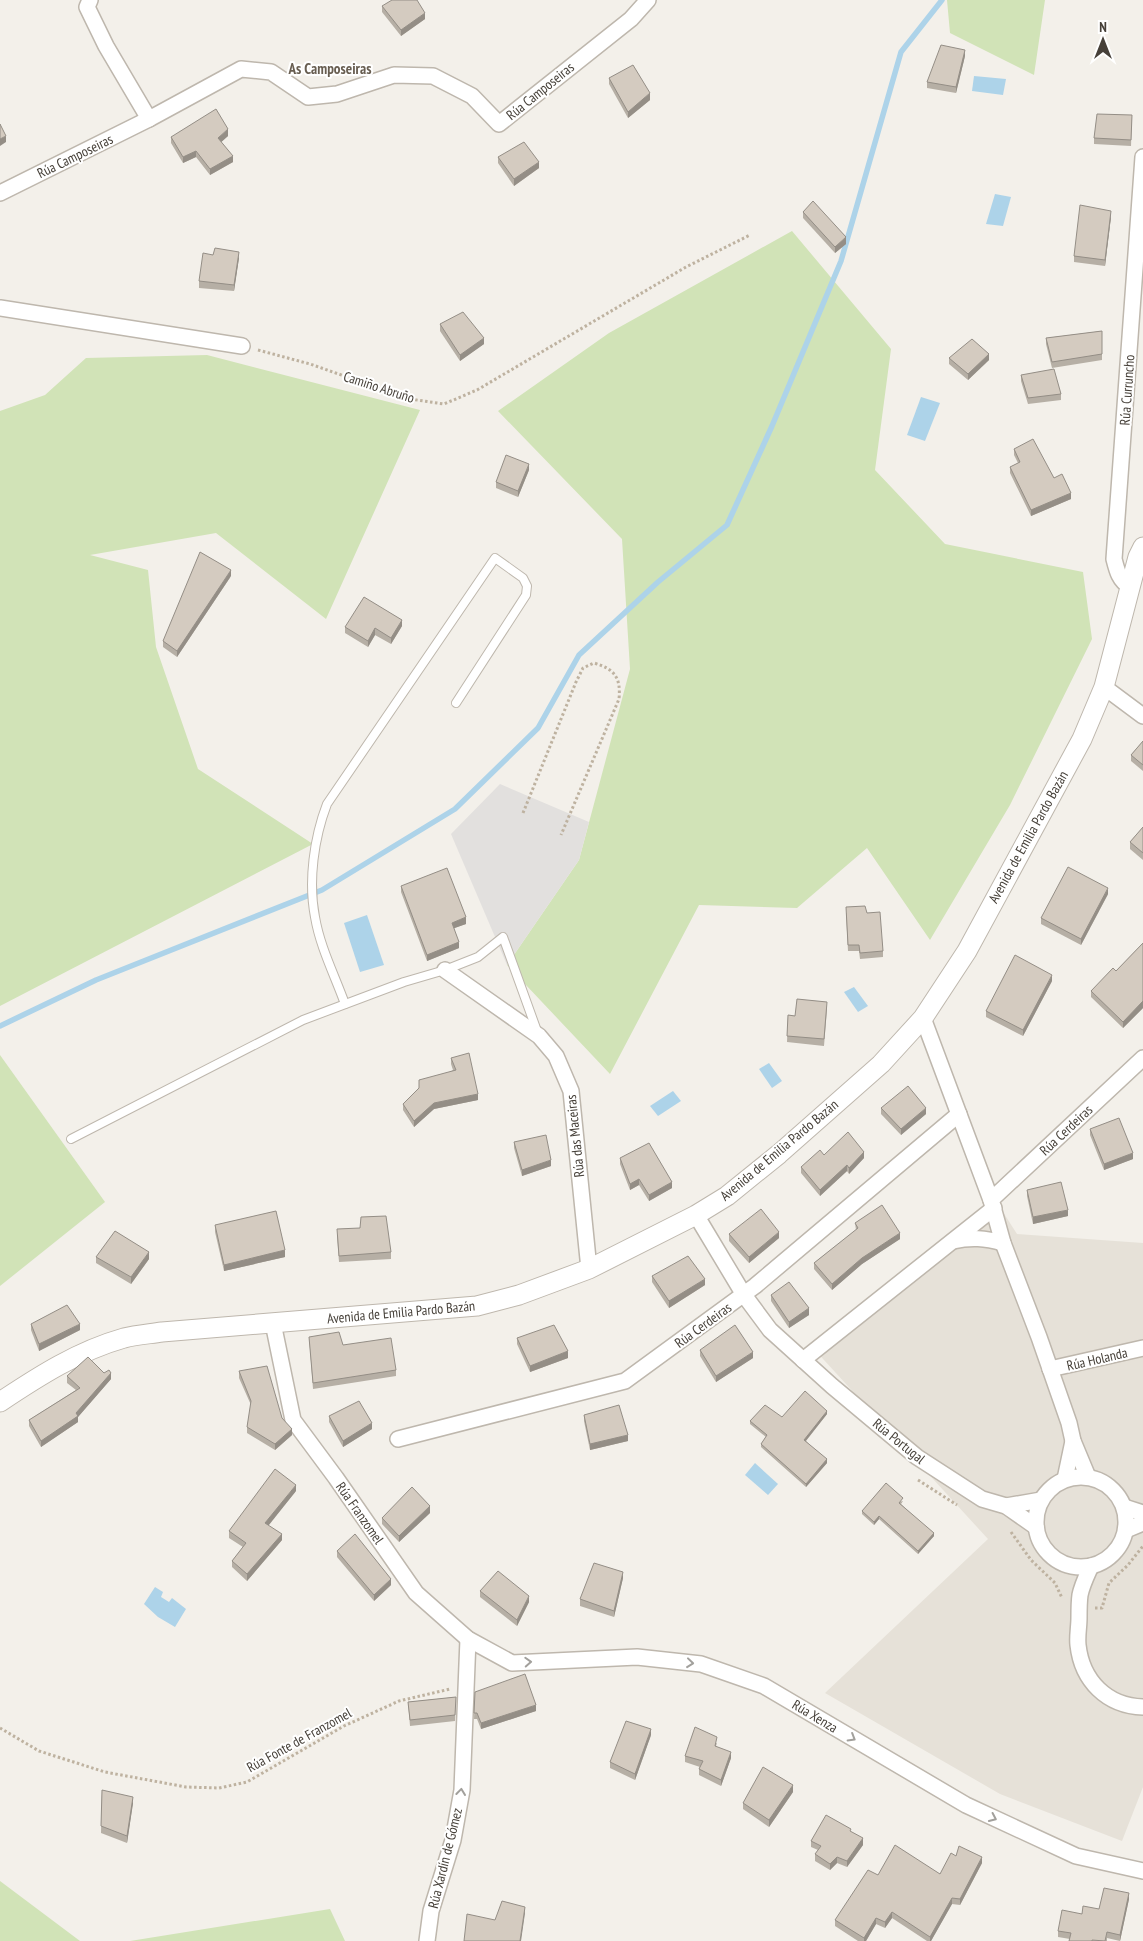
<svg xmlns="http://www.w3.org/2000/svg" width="1143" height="1941" font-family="'PT Sans Narrow',sans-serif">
<rect width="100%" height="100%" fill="#f3f0ea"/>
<path fill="#e6e1d8" d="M994,1198L1017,1234L1143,1243V1787L1122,1841L1000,1794L825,1693L988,1539L813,1348Z"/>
<g fill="#d1e3b7">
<path d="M947,0H1045L1034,75L950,33Z"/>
<path d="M792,231L891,349L875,470L945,544L1083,572L1092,639L1010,805L930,940L867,848L797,908L699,905L610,1074L507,965L579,860L630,669L622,539L498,411L609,333Z"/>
<path d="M207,355L420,410L326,619L216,533L90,555L148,570L156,647L198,769L313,844L0,1006V411L45,395L86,358Z"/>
<path d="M0,1055L105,1202L0,1286Z"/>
<path d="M0,1881L80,1941H0Z"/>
<path d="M330,1909L345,1941H130Z"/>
</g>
<path fill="#e2e0de" d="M500,784L589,822L579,860L507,965L451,834Z"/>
<g fill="#add3e9">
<path d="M974,76L1006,79L1003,95L972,91Z"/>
<path d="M995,194L1011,197L1003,226L986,224Z"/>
<path d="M921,397L940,403L925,441L907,435Z"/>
<path d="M367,915L384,965L360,972L344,923Z"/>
<path d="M854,987L868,1006L858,1012L844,992Z"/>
<path d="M769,1063L782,1081L772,1088L759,1069Z"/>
<path d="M673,1091L681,1101L658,1116L650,1106Z"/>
<path d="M755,1463L778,1484L768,1495L745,1475Z"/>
<path d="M155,1587L163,1592L161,1597L169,1602L172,1598L186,1609L175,1627L158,1617L144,1604Z"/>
</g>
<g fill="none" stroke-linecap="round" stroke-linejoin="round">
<path stroke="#add3e9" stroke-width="5.5" d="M0,1026L96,980L322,890L455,809L538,728L579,655L658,582L727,525L772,426L841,261L901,52L942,0"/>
<defs>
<g id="service">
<path d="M345,1004C335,976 320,947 315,917C308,881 314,838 327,804L495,558L523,578L527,586L526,595L456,703"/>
<path d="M71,1139L303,1020L404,982L445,970L478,957L503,937L537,1031"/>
</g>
<g id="minor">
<path d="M90,0L87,7L106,46L149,119"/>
<path d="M0,193L149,119L241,69L271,72L308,97L337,94L394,75L433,76L472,96L499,124L631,19L648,0"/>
<path d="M0,308L242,346"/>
<path d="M1130,587C1119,580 1117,571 1114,559L1143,157"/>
<path d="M1104,687L1143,716"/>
<path d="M445,970L539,1036L556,1056L571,1091L589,1269"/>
<path d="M923,1018L991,1200L1143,1058"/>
<path d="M991,1200L1003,1243L1039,1337L1069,1423L1073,1441L1088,1477"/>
<path d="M696,1215L744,1295L770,1330L832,1386L917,1457L982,1499L1006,1506L1036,1527"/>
<path d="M953,1241C971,1237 985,1238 1003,1243"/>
<path d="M273,1323L293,1420L336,1478L416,1593L468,1639L512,1663L637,1657L701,1664L764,1686L966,1805L1076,1856L1143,1871"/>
<path d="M803,1360L994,1208"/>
<path d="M1050,1369L1143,1348"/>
<path d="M398,1439L625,1381L755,1286L959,1114"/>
<circle cx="1081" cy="1522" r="45"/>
<path d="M1065,1479L1073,1441"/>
<path d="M1006,1506L1041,1500"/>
<path d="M1124,1507L1143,1513"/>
<path d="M1126,1530L1143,1523"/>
<path d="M1091,1566C1087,1575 1082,1585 1080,1595C1079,1602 1079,1611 1079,1618C1079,1627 1077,1636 1078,1645C1082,1681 1107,1706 1143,1707"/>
<path d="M427,1941L431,1911L453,1840L462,1790L468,1639"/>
</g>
<path id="tertiary" d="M0,1402C39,1376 78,1351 124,1338C136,1335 149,1334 162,1332L477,1306L519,1295L589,1269L696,1215L727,1196L779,1154L881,1064L923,1018L967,951L1082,739L1104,687L1138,557L1143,547"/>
</defs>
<use href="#service" stroke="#beb7ad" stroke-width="10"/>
<use href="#minor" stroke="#beb7ad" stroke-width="18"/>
<use href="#tertiary" stroke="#beb7ad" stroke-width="21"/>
<g stroke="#beb2a0" stroke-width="3" stroke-dasharray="2.5 2.5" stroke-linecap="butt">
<path d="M258,350L310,364L410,399L444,404L477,390L686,267L750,235"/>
<path d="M523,813L576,682L583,668L594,663C615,669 621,678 619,699L561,835"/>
<path d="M918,1480L957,1505"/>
<path d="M1011,1532L1031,1560L1055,1583L1062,1598"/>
<path d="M1095,1608H1102L1109,1583L1128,1565L1143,1546"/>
<path d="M0,1728L39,1751L105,1772L186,1787L219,1788L247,1782L344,1726L399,1701L450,1689"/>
</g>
<use href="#service" stroke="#fff" stroke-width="8"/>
<use href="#minor" stroke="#fff" stroke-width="15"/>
<use href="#tertiary" stroke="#fff" stroke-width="19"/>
</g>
<g fill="#b6afa5">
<path d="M382,6L425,19L401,36L382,12Z"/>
<path d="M965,56L956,93L927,88V82Z"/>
<path d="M609,78L650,100L628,118L609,84Z"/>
<path d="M1132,115L1131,146L1094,144V138Z"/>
<path d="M228,136L221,142L233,162L210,175L196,157L183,163L171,143V137Z"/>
<path d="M498,157L539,168L514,186L498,163Z"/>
<path d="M803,212L846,244L835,253L803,218Z"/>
<path d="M1111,217L1105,266L1074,262V256Z"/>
<path d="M213,255L239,258L234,291L199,288V281Z"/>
<path d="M440,324L484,344L460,361L440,331Z"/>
<path d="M1102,331V360L1052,368L1046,344V338Z"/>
<path d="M949,358L989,360L968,380L949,364Z"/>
<path d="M1021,375L1061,394V400L1028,404L1021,381Z"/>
<path d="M1014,449L1054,478L1071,499L1031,516L1010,473V467L1018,463L1014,455Z"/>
<path d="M529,470L518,497L496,488V482Z"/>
<path d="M231,576L177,657L163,647V641Z"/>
<path d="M402,626L391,644L375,635L368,647L345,633V627Z"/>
<path d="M1143,741V771L1131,761V755Z"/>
<path d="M1143,827V860L1130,849V842Z"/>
<path d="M401,886L466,924L454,928L459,948L427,961L401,892Z"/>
<path d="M1108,894L1081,945L1041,924V918Z"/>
<path d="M846,913H867L883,951V957L860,959L859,951H848Z"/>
<path d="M1143,943V1008L1123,1028L1091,997V991L1116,971Z"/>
<path d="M1052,981L1023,1036L986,1017V1011Z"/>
<path d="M827,1009L824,1046L787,1042L788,1015L795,1016Z"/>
<path d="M451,1058L478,1100L434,1109L414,1127L403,1110V1104L453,1070L451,1064Z"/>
<path d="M881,1108L926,1114L901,1135L881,1114Z"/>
<path d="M1090,1129L1133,1159L1104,1170L1090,1135Z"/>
<path d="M514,1142L551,1166L522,1176L514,1148Z"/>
<path d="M824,1155L864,1158L849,1174L847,1171L820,1196L801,1173V1167Z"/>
<path d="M620,1158L672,1188L649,1201L639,1185L630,1190L620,1164Z"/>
<path d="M1027,1190L1068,1216L1033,1224L1027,1196Z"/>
<path d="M855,1223L900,1239L862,1264L832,1290L814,1269V1263L856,1230Z"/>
<path d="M215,1225L285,1257L224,1271L215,1232Z"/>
<path d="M360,1228L391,1252V1259L339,1262L337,1235Z"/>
<path d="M729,1234L779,1238L749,1263L729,1241Z"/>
<path d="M96,1257L149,1259L131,1284L96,1263Z"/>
<path d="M652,1276L705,1285L669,1308L652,1282Z"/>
<path d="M771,1295L809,1315L789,1328L771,1301Z"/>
<path d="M31,1324L80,1330L39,1351L31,1330Z"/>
<path d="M309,1337L396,1370V1376L313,1389Z"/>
<path d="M517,1338L568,1358L530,1372L517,1344Z"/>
<path d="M700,1350L753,1358L716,1382L700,1356Z"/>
<path d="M239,1371L282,1418L292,1435L275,1450L247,1433V1427L251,1405L239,1378Z"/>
<path d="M104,1373L111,1379L78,1417V1422L41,1447L29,1426V1420L76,1390L67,1383V1376Z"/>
<path d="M827,1414L806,1441L827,1463L806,1487L761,1447V1444L766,1437L750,1424V1421L782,1417Z"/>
<path d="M584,1415L628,1441L590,1450L584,1421Z"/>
<path d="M329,1416L372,1429L343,1447L329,1422Z"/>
<path d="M296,1491L268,1525L282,1540L247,1581L232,1567V1561L243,1547L229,1538V1531Z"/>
<path d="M903,1501L901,1504L934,1536L918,1554L879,1519L874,1525L862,1514V1511Z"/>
<path d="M430,1513L399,1542L382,1524V1518Z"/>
<path d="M337,1551L391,1585L374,1601L337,1557Z"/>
<path d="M623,1578L614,1617L580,1606V1599Z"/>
<path d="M480,1591L529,1602L517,1626L480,1597Z"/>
<path d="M475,1692L536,1711L481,1729L477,1719H474Z"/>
<path d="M456,1697L455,1721L410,1726L408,1702Z"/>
<path d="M651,1735L635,1780L610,1768V1762Z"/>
<path d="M717,1743L716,1746L731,1758L721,1786L699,1775V1769L700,1767L685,1762V1756Z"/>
<path d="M102,1790L133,1803L127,1843L101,1833Z"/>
<path d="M793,1792L769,1827L743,1809V1803Z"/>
<path d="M851,1832L863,1845L847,1867L837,1863L830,1870L815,1861V1854L818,1850L811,1847V1841Z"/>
<path d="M956,1856L982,1863L960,1905L952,1904L931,1941H927L892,1918L885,1928L876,1924L866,1941H858L835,1926V1920L878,1875L940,1874Z"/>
<path d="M1129,1899L1120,1941L1107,1938V1941H1069L1070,1939L1058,1937V1931L1082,1914L1099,1909Z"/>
</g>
<g fill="#948e86">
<path d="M425,13V19L401,36V30Z"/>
<path d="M965,50V56L956,93V87Z"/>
<path d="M650,93V100L628,118V112Z"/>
<path d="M228,129V136L218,145V138Z"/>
<path d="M6,136V142L0,146V139Z"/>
<path d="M196,151V157L183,163V157Z"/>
<path d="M233,156V162L210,175V169Z"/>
<path d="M539,162V168L514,186V179Z"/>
<path d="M1111,211V217L1105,266V260Z"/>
<path d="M846,237V244L835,253V247Z"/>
<path d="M239,252V258L234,291V285Z"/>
<path d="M484,338V344L460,361V355Z"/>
<path d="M989,354V360L968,380V374Z"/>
<path d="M529,464V470L518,497V491Z"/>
<path d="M1071,493V499L1031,516V510Z"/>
<path d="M231,570V576L177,657V651Z"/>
<path d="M402,620V626L391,644V638Z"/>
<path d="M375,628V635L368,647V641Z"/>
<path d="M1108,888V894L1081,945V939Z"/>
<path d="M466,917V924L452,929V923Z"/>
<path d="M459,942V948L427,961V955Z"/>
<path d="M1052,975V981L1023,1036V1030Z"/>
<path d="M1143,1001V1008L1123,1028V1022Z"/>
<path d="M478,1094V1100L434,1109L414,1127V1121L434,1103Z"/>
<path d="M926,1108V1114L901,1135V1129Z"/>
<path d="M864,1152V1158L849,1174V1168Z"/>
<path d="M1133,1153V1159L1104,1170V1164Z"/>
<path d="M551,1160V1166L522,1176V1170Z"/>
<path d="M847,1165V1171L820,1196V1190Z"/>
<path d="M639,1179V1185L630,1190V1184Z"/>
<path d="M672,1182V1188L649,1201V1195Z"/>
<path d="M1068,1210V1216L1033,1224V1217Z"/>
<path d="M779,1232V1238L749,1263V1257Z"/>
<path d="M900,1233V1239L862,1264L832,1290V1284L862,1258Z"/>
<path d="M285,1250V1257L224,1271V1265Z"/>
<path d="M149,1252V1259L131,1284V1277Z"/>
<path d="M705,1279V1285L669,1308V1301Z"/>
<path d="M809,1308V1315L789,1328V1322Z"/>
<path d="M80,1324V1330L39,1351V1344Z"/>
<path d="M568,1351V1358L530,1372V1366Z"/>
<path d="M753,1352V1358L716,1382V1376Z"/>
<path d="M111,1373V1379L78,1417V1422L41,1447V1441L76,1413Z"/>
<path d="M827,1411V1414L804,1443V1440Z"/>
<path d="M372,1423V1429L343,1447V1441Z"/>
<path d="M292,1429V1435L275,1450V1444Z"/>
<path d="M628,1435V1441L590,1450V1444Z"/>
<path d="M827,1459V1463L806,1487V1484Z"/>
<path d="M296,1485V1491L265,1530V1523Z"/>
<path d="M430,1506V1513L399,1542V1536Z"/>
<path d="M879,1516V1519L874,1525V1522Z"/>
<path d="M934,1533V1536L918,1554V1551Z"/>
<path d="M282,1534V1540L247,1581V1574Z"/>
<path d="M623,1572V1578L614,1617V1611Z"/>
<path d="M391,1579V1585L374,1601V1595Z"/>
<path d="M529,1596V1602L517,1626V1620Z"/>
<path d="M536,1705V1711L481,1729V1723Z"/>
<path d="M651,1729V1735L635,1780V1774Z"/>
<path d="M731,1752V1758L721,1786V1780Z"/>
<path d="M793,1785V1792L769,1827V1820Z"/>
<path d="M133,1797V1803L127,1843V1836Z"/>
<path d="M863,1838V1845L847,1867V1861Z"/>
<path d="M837,1857V1863L830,1870V1864Z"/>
<path d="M982,1857V1863L960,1905V1899Z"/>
<path d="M1129,1893V1899L1120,1941V1935Z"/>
<path d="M952,1898V1904L931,1941H930V1937Z"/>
<path d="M525,1907V1913L521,1941H520Z"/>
<path d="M892,1912V1918L885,1928V1922Z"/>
<path d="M876,1918V1924L866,1941H864V1938Z"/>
</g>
<g fill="#d4cbc0" stroke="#948e86">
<path d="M392,0H417L425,13L401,30L382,6Z"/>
<path d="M941,45L965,50L956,87L927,82Z"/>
<path d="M633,65L650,93L628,112L609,78Z"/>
<path d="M216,109L228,129L218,138L233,156L210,169L196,151L183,157L171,137Z"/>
<path d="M1097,114L1132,115L1131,140L1094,138Z"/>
<path d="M0,124L6,136L0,139Z"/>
<path d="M524,142L539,162L514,179L498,157Z"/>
<path d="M813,201L846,237L835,247L803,212Z"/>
<path d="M1080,205L1111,211L1105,260L1074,256Z"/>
<path d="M215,248L239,252L234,285L199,281L203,253L213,255Z"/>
<path d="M463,312L484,338L460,355L440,324Z"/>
<path d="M1102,331V354L1052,362L1046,338Z"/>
<path d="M972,339L989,354L968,374L949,358Z"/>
<path d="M1054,369L1061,394L1028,398L1021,375Z"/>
<path d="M1033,439L1054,478L1062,474L1071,493L1031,510L1010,467L1020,462L1014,449Z"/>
<path d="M506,455L529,464L518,491L496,482Z"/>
<path d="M200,552L231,570L177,651L163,641Z"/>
<path d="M364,597L402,620L391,638L375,628L368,641L345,627Z"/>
<path d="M1143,741V765L1131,755Z"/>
<path d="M1143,827V853L1130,842Z"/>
<path d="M1068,867L1108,888L1081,939L1041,918Z"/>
<path d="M447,868L466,917L452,923L459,942L427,955L401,886Z"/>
<path d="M865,906L867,913L880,912L883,951L860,953L859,945H848L846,907Z"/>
<path d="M1143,943V1001L1123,1022L1091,991L1113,968L1116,971Z"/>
<path d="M1015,955L1052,975L1023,1030L986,1011Z"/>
<path d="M797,999L827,1002L824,1039L787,1036L788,1015L795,1016Z"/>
<path d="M469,1053L478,1094L434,1103L414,1121L403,1104L419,1088V1080L456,1070L451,1058Z"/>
<path d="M908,1086L926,1108L901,1129L881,1108Z"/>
<path d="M1119,1118L1133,1153L1104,1164L1090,1129Z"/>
<path d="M848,1132L864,1152L849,1168L847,1165L820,1190L801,1167L820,1150L824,1155Z"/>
<path d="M546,1135L551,1160L522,1170L514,1142Z"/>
<path d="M649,1143L672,1182L649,1195L639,1179L630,1184L620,1158Z"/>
<path d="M1061,1182L1068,1210L1033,1217L1027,1190Z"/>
<path d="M882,1205L900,1233L862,1258L832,1284L814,1263L858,1228L855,1223Z"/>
<path d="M761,1209L779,1232L749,1257L729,1234Z"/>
<path d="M276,1211L285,1250L224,1265L215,1225Z"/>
<path d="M386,1216L391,1252L339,1256L337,1229L360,1228L361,1217Z"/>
<path d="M115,1231L149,1252L131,1277L96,1257Z"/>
<path d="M688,1256L705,1279L669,1301L652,1276Z"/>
<path d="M789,1282L809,1308L789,1322L771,1295Z"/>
<path d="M67,1305L80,1324L39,1344L31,1324Z"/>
<path d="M554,1325L568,1351L530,1366L517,1338Z"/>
<path d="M735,1325L753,1352L716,1376L700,1350Z"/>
<path d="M339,1332L343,1345L391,1338L396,1370L313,1383L309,1337Z"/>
<path d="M88,1357L104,1373L109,1370L111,1373L76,1413L78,1416L41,1441L29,1420L80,1388L67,1376Z"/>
<path d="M267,1366L282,1418L292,1429L275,1444L247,1427L251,1401L239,1371Z"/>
<path d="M805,1391L827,1411L804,1440L827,1459L806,1484L761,1444L767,1435L750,1421L765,1405L782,1417Z"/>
<path d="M359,1401L372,1423L343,1441L329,1416Z"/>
<path d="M619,1405L628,1435L590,1444L584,1415Z"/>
<path d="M275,1469L296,1485L265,1523L282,1534L247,1574L232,1561L246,1543L229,1531Z"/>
<path d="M886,1483L903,1498L899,1503L934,1533L918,1551L879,1516L874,1522L862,1511Z"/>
<path d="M412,1487L430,1506L399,1536L382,1518Z"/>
<path d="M355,1534L391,1579L374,1595L337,1551Z"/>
<path d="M594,1563L623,1572L614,1611L580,1599Z"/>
<path d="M498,1571L529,1596L517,1620L480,1591Z"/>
<path d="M525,1674L536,1705L481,1723L477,1713H474L475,1692Z"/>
<path d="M456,1697L455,1715L410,1720L408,1702Z"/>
<path d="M626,1721L651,1729L635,1774L610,1762Z"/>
<path d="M695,1727L717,1737L715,1746L731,1752L721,1780L699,1769L703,1761L685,1756Z"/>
<path d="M763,1767L793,1785L769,1820L743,1803Z"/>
<path d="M102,1790L133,1797L127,1836L101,1826Z"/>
<path d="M826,1815L851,1829L850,1831L863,1838L847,1861L837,1857L830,1864L815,1854L821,1846L811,1841Z"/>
<path d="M895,1845L940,1874L951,1853L956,1856L959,1846L982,1857L960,1899L952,1898L930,1937L892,1912L885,1922L876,1918L864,1938L835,1920L868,1870L878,1875Z"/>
<path d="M1104,1888L1129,1893L1120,1935L1107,1932L1105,1941L1092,1940V1941H1069L1071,1933L1058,1931L1062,1910L1082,1914L1083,1906L1099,1909Z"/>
<path d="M502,1901L525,1907L520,1941H464L467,1914L495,1920Z"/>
</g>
<defs><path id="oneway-chevron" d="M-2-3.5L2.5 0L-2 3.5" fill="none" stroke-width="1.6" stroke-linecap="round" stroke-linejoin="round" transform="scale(1.25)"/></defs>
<g stroke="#a2a09c">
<use href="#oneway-chevron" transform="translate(528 1662) rotate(-3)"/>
<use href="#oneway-chevron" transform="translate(690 1663) rotate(6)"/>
<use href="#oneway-chevron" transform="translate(852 1738) rotate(31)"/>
<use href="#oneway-chevron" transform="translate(461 1792) rotate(-83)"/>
<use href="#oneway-chevron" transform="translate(993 1818) rotate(25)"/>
</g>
<g text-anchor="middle" stroke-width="4" stroke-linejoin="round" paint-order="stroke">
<g font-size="14" fill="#464039" stroke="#fff">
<text transform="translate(540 91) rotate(-39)" y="5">Rúa Camposeiras</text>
<text transform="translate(75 156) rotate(-26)" y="5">Rúa Camposeiras</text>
<text transform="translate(379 387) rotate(18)" y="5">Camiño Abruño</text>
<text transform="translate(1127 390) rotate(-86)" y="5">Rúa Curruncho</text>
<text transform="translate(1028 837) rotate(-61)" y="5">Avenida de Emilia Pardo Bazán</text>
<text transform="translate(1066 1130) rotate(-43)" y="5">Rúa Cerdeiras</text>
<text transform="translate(575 1136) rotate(-96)" y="5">Rúa das Maceiras</text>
<text transform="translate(779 1150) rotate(-40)" y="5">Avenida de Emilia Pardo Bazán</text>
<text transform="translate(401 1312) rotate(-5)" y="5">Avenida de Emilia Pardo Bazán</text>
<text transform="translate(703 1325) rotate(-36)" y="5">Rúa Cerdeiras</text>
<text transform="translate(1097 1359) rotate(-13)" y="5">Rúa Holanda</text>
<text transform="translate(899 1441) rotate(39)" y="5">Rúa Portugal</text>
<text transform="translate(360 1513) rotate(55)" y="5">Rúa Franzomel</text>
<text transform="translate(815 1716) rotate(31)" y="5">Rúa Xenza</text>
<text transform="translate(299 1740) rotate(-29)" y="5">Rúa Fonte de Franzomel</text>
<text transform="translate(445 1858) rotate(-76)" y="5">Rúa Xardín de Gómez</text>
</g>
<g font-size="15" font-weight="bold" fill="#685e51" stroke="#fff">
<text x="330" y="74">As Camposeiras</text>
</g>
</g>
<g transform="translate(1103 40)" stroke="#ffffff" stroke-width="4" paint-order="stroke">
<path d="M0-4L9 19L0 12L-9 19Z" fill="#464039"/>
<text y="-8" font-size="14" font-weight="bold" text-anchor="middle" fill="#464039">N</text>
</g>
</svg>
